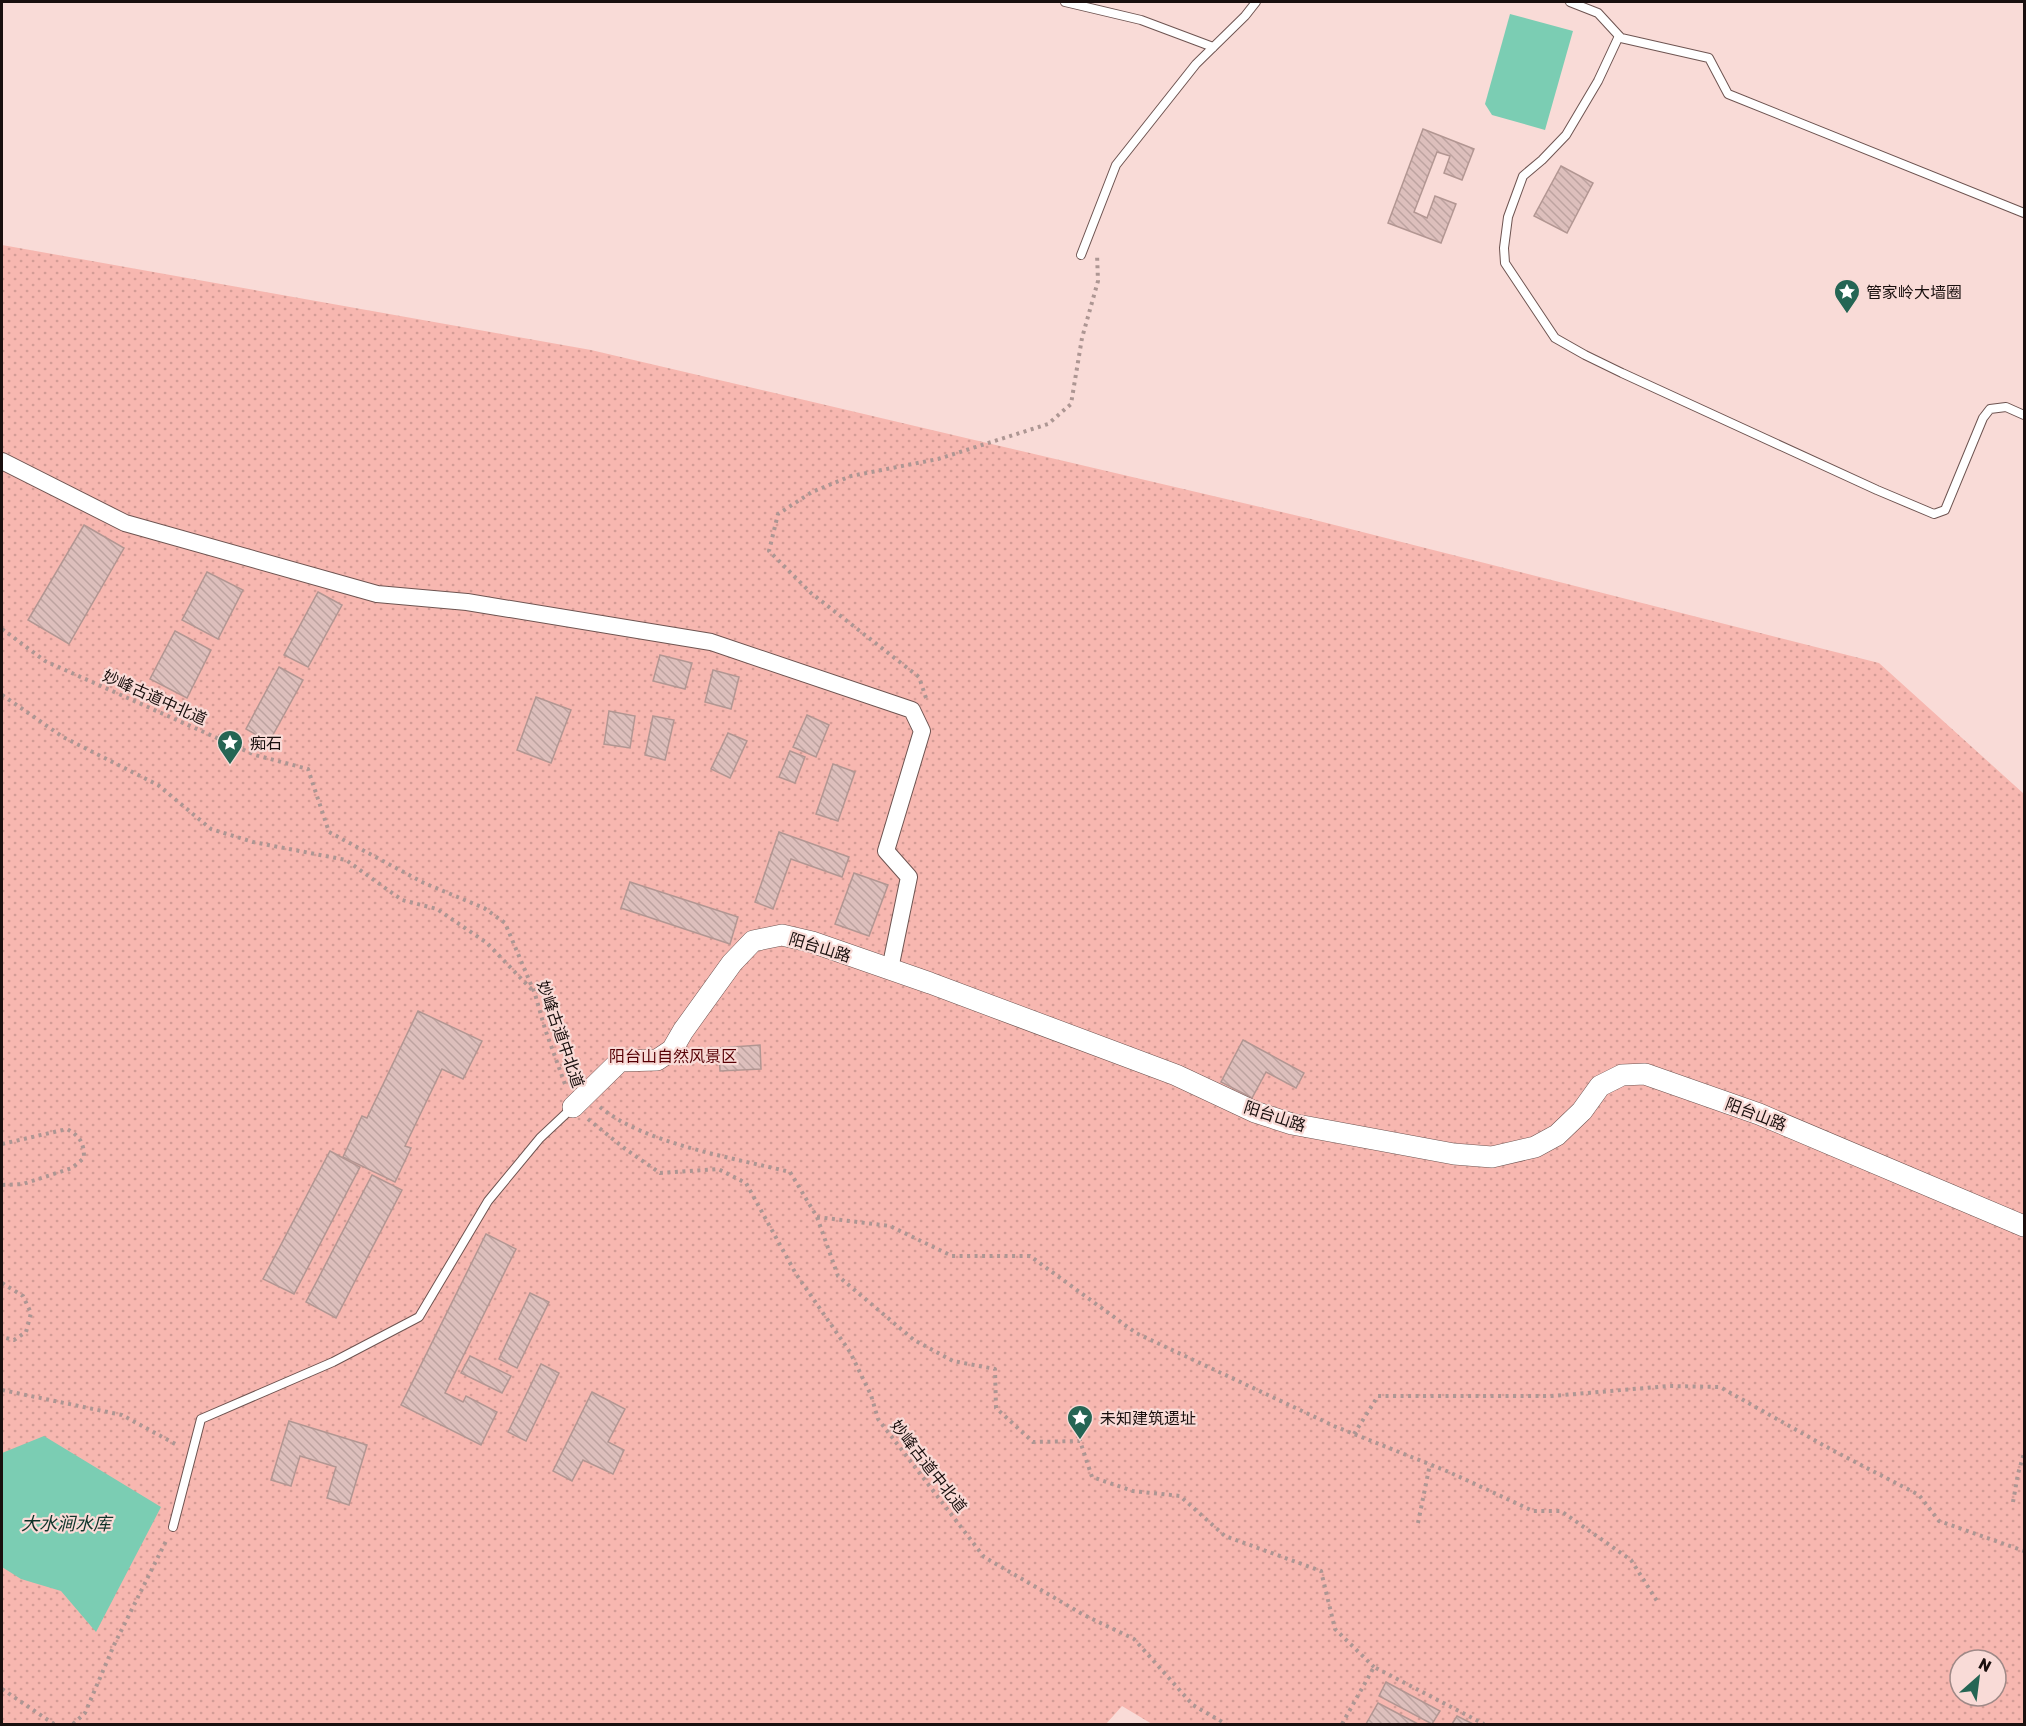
<svg xmlns="http://www.w3.org/2000/svg" width="2026" height="1726" font-family="Rubik,'Noto Sans SC',sans-serif">
<defs>
<pattern id="grass-dots" width="8" height="8" patternUnits="userSpaceOnUse" patternTransform="scale(1.5)"><rect width="8" height="8" fill="#f7b7b0"/><path d="M2 2h.1M6 6h.1" fill="none" stroke="#d39c96" stroke-width="1.8" stroke-linecap="round"/></pattern>
<pattern id="building-back-hatch" width="6" height="6" patternUnits="userSpaceOnUse" patternTransform="scale(1.5)"><rect width="6" height="6" fill="#ddbfbc"/><path d="M-1 5l2 2M0 0l6 6M5-1l2 2" fill="none" stroke="#bda3a0"/></pattern>
</defs>
<rect width="100%" height="100%" fill="#f9dbd7"/>
<path fill="url(#grass-dots)" fill-rule="evenodd" d="M2,245L591,350L1307,518L1879,663L2024,794V1724H1152L1122,1706L1106,1724H2ZM1960,1660H1996V1696H1960Z"/>
<g fill="#7bcdb3">
<path d="M1510,14L1573,31L1545,130L1492,115L1485,104Z"/>
<path d="M44,1436L161,1507L96,1632L61,1591L21,1579L2,1567V1453Z"/>
</g>
<g fill="url(#building-back-hatch)" stroke="#b29692" stroke-width="1.5">
<path d="M1423,129L1474,149L1462,180L1444,173L1450,156L1437,152L1414,212L1427,218L1435,196L1456,204L1441,243L1388,223Z"/>
<path d="M1561,166L1593,183L1567,233L1534,216Z"/>
<path d="M84,525L124,548L69,644L28,620Z"/>
<path d="M207,572L243,590L218,639L182,620Z"/>
<path d="M318,592L342,605L308,667L284,655Z"/>
<path d="M175,631L211,650L187,698L150,679Z"/>
<path d="M660,655L692,663L685,689L653,681Z"/>
<path d="M279,667L303,680L269,742L246,729Z"/>
<path d="M713,670L739,677L731,709L705,702Z"/>
<path d="M536,697L571,710L551,763L517,750Z"/>
<path d="M609,711L635,716L630,748L604,744Z"/>
<path d="M807,715L829,725L816,757L793,747Z"/>
<path d="M653,716L674,720L665,760L645,755Z"/>
<path d="M728,733L747,741L730,778L711,769Z"/>
<path d="M790,751L805,757L795,783L779,777Z"/>
<path d="M833,764L855,772L838,821L816,814Z"/>
<path d="M779,832L849,857L842,877L791,859L773,909L755,902Z"/>
<path d="M854,873L888,885L869,936L835,924Z"/>
<path d="M630,882L738,917L730,944L621,908Z"/>
<path d="M418,1011L482,1041L463,1079L442,1069L405,1146L411,1148L395,1182L343,1157L362,1116L367,1118Z"/>
<path d="M1243,1040L1304,1073L1296,1088L1266,1072L1252,1098L1221,1082Z"/>
<path d="M760,1045L761,1069L720,1071L719,1048Z"/>
<path d="M330,1151L360,1167L294,1294L263,1279Z"/>
<path d="M372,1175L402,1190L336,1318L306,1302Z"/>
<path d="M486,1234L516,1249L445,1393L463,1402L466,1396L497,1412L481,1445L401,1405Z"/>
<path d="M530,1293L549,1302L517,1368L499,1359Z"/>
<path d="M470,1356L511,1376L502,1393L461,1373Z"/>
<path d="M541,1364L559,1373L526,1441L508,1432Z"/>
<path d="M592,1392L625,1409L608,1442L624,1450L613,1474L583,1460L572,1481L553,1471Z"/>
<path d="M289,1421L367,1445L349,1505L327,1498L336,1467L300,1456L291,1486L271,1480Z"/>
<path d="M1386,1682L1440,1711L1432,1724L1379,1696Z"/>
<path d="M1378,1703L1418,1724H1366Z"/>
<path d="M1457,1716L1473,1724H1452Z"/>
</g>
<g fill="none" stroke-linecap="round" stroke-linejoin="round">
<defs>
<g id="service">
<path d="M1065,2L1141,20L1213,47"/>
<path d="M1570,2L1598,13L1621,38L1709,58L1728,94L2024,213"/>
<path d="M1619,36L1598,81L1566,135L1542,160L1523,176L1508,217L1504,248L1505,263L1555,338L1585,355L1622,373L1877,490L1934,514L1945,510L1983,418L1990,409L2006,407L2024,415"/>
<path d="M1081,255L1116,165L1196,64L1245,16L1256,2"/>
<path d="M173,1527L201,1419L333,1362L419,1317L488,1201L540,1138L573,1107"/>
</g>
<path id="minor" d="M2,461L125,523L377,594L467,602L711,642L912,710L922,731L886,851L909,877L890,969"/>
<path id="tertiary" d="M573,1107L620,1061L657,1060L672,1050L683,1031L732,963L753,941L782,935L812,942L930,983L1176,1075L1255,1112L1292,1124L1454,1154L1492,1157L1535,1147L1557,1135L1582,1111L1600,1086L1622,1075L1645,1074L1759,1114L2024,1226"/>
</defs>
<use href="#service" stroke="#6e5451" stroke-width="10"/>
<use href="#minor" stroke="#6e5451" stroke-width="18"/>
<use href="#tertiary" stroke="#6e5451" stroke-width="22"/>
<g stroke="#ad9693" stroke-width="4" stroke-dasharray="3 4.5" stroke-linecap="butt">
<path d="M2,629L45,661L255,755L308,769L329,832L424,883L484,908L505,923L535,994L545,1029L566,1087"/>
<path d="M2,695L63,737L158,785L211,829L253,842L346,860L402,900L437,909L487,943L533,991"/>
<path d="M926,698L919,677L811,593L769,551L778,514L812,492L851,476L938,459L1048,424L1071,404L1082,338L1098,281L1097,254"/>
<path d="M600,1107C645,1144 734,1158 790,1172L817,1217L838,1276L914,1340L953,1361L995,1369L996,1408L1033,1442L1080,1441L1092,1477L1133,1491L1180,1496L1225,1536L1321,1571L1335,1629L1374,1667"/>
<path d="M588,1119L624,1148L660,1173L718,1169L746,1183L796,1274L850,1352L871,1395L878,1419L984,1557L1084,1615L1134,1639L1193,1705L1226,1724"/>
<path d="M2,1144L67,1129C80,1136 84,1143 84,1158L72,1168L23,1184L2,1185"/>
<path d="M817,1217L890,1226L952,1256H1030L1136,1333L1334,1426L1449,1472L1533,1511H1561L1631,1560L1657,1601"/>
<path d="M2,1283L23,1296L31,1313L26,1332L14,1340L2,1337"/>
<path d="M2,1390L122,1415L179,1446"/>
<path d="M1354,1434L1378,1396H1552L1669,1386L1720,1387L1832,1450L1919,1495L1939,1521L2024,1551"/>
<path d="M2013,1502L2018,1474L2024,1453"/>
<path d="M1418,1523L1430,1464"/>
<path d="M2,1689L54,1724"/>
<path d="M73,1724L85,1713L114,1645L167,1539"/>
<path d="M1342,1724L1374,1667L1484,1724"/>
</g>
<use href="#service" stroke="#fff" stroke-width="8"/>
<use href="#minor" stroke="#fff" stroke-width="16"/>
<use href="#tertiary" stroke="#fff" stroke-width="21"/>
</g>
<defs>
<symbol id="sight-pin" viewBox="-11 -11 22 30"><path d="M0 17L-7.5 6A9.5 9.5 0 1 1 7.5 6Z" fill="#256554" stroke="#f9dbd7"/><path d="M0-6L1.8-2.2L6-1.7L2.9 1.2L3.7 5.4L0 3.3L-3.7 5.4L-2.9 1.2L-6-1.7L-1.8-2.2Z" fill="#fff"/></symbol>
</defs>
<g fill-rule="evenodd">
<use href="#sight-pin" x="1832" y="277" width="30" height="40"/>
<use href="#sight-pin" x="215" y="728" width="30" height="40"/>
<use href="#sight-pin" x="1065" y="1403" width="30" height="40"/>
</g>
<g text-anchor="middle" stroke-width="4.5" stroke-linejoin="round" paint-order="stroke">
<g font-size="16" fill="#190f0e" stroke="#f9dbd7" text-anchor="start">
<text x="1866" y="298">管家岭大墙圈</text>
<text x="250" y="749">痴石</text>
<text x="1100" y="1424">未知建筑遗址</text>
</g>
<g font-size="16" fill="#190f0e" stroke="#f9dbd7">
<text transform="translate(155 697) rotate(24)" y="6">妙峰古道中北道</text>
<text transform="translate(820 947) rotate(17)" y="6">阳台山路</text>
<text transform="translate(561 1034) rotate(71)" y="6">妙峰古道中北道</text>
<text transform="translate(1756 1114) rotate(21)" y="6">阳台山路</text>
<text transform="translate(1275 1116) rotate(18)" y="6">阳台山路</text>
<text transform="translate(929 1466) rotate(52)" y="6">妙峰古道中北道</text>
</g>
<g font-size="16" fill="#570005" stroke="#f9dbd7">
<text x="673" y="1062">阳台山自然风景区</text>
</g>
<g font-size="18" font-style="italic" fill="#0d3329" stroke="#f9dbd7">
<text x="66" y="1530">大水涧水库</text>
</g>
</g>
<rect width="2026" height="1726" fill="none" stroke="#190f0e" stroke-width="6"/>
<g transform="translate(1978 1678) rotate(28)"><circle r="28" fill="#f9dbd7" stroke="#9f8987" stroke-width="1.5"/>
<path d="M0-4.5L10 22L0 15L-10 22Z" fill="#256554"/>
<text y="-9" font-size="16" font-weight="bold" text-anchor="middle" fill="#190f0e">N</text>
</g>
</svg>
